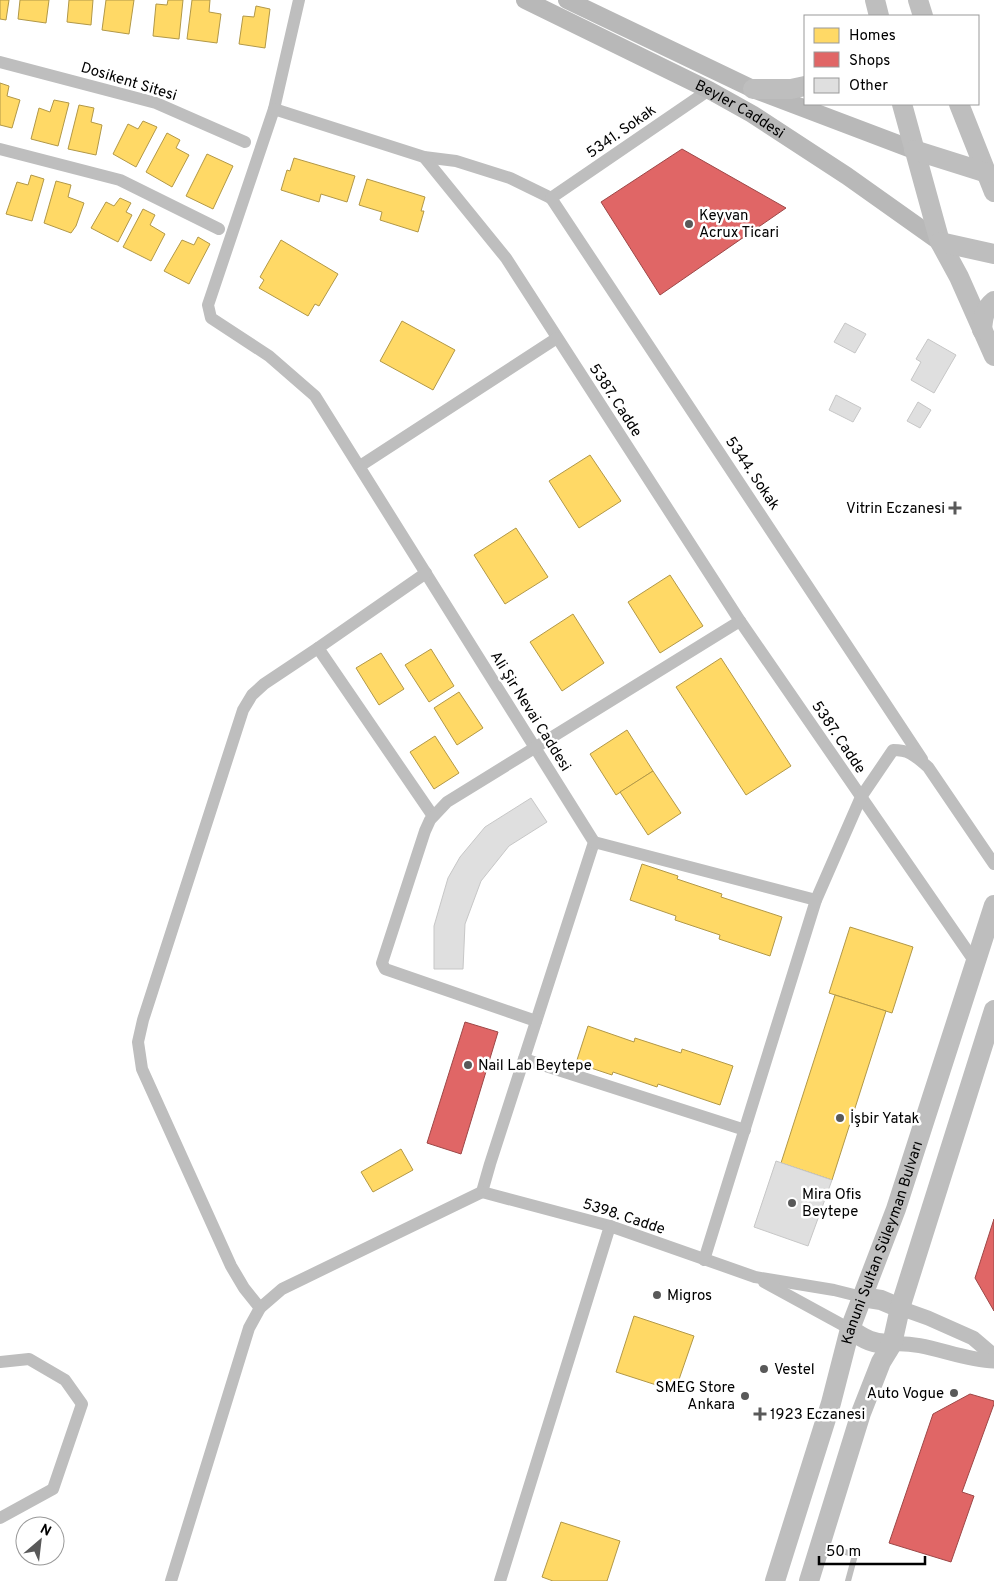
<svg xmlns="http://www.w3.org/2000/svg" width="994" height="1581" font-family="Overpass,sans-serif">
<rect width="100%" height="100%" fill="#fff"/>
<g fill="#ffd966" stroke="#b29847">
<path d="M0,0H9L6,20L0,19Z"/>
<path d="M20,0H49L46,23L18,19Z"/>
<path d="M69,0H93L91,25L67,22Z"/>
<path d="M106,0H134L129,34L102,30Z"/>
<path d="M168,0H183L179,39L153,36L156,4L167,5Z"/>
<path d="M192,0H210L209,12L221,14L217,43L187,39Z"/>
<path d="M256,6L270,9L265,48L239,44L243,16L254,17Z"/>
<path d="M0,83L9,86L7,96L20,100L12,128L0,125Z"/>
<path d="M54,100L69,103L58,146L31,139L39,108L50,112Z"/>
<path d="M79,105L94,108L91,122L102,125L96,155L68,149Z"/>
<path d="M143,121L157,127L136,167L113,154L128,124L138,129Z"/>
<path d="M167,133L180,140L176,148L189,155L172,187L146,172Z"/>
<path d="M207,154L233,166L213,209L186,196Z"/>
<path d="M294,158L355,176L347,202L321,194L319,202L281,190L287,170L290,171Z"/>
<path d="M31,175L44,179L32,221L6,214L17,182L28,185Z"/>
<path d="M367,179L425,197L421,211H424L418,232L380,220L382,212L359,205Z"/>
<path d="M56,181L71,185L68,197L84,203L76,226L71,233L44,223Z"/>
<path d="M120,198L131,203L126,212L132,215L118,242L91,228L106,202L114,206Z"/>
<path d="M143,209L155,215L150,225L165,234L151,261L123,247Z"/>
<path d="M198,237L210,244L189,284L164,271L182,240L194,245Z"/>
<path d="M281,240L338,274L319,306L315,304L308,316L259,288L264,280L260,277Z"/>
<path d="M402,321L455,350L433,390L380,361Z"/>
<path d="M590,455L621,501L579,528L549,481Z"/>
<path d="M516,528L548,577L505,604L474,555Z"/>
<path d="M670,575L703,626L660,653L628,602Z"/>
<path d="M573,614L604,663L562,691L530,642Z"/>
<path d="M431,649L454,686L429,702L405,665Z"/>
<path d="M381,653L404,689L379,705L356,668Z"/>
<path d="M721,658L791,766L746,795L676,687Z"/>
<path d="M459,692L483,728L457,745L434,708Z"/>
<path d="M627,730L653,771L616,795L590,754Z"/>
<path d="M435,736L459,773L434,789L410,752Z"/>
<path d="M653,771L681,813L648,835L620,792Z"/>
<path d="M642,864L678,876L677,879L722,894L721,897L782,917L770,956L719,939L720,935L675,920L676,916L630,900Z"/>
<path d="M850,927L913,947L892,1013L829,993Z"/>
<path d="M835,995L886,1011L832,1180L781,1163Z"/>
<path d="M588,1026L634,1042L635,1038L681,1053L682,1049L733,1066L720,1105L658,1084L657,1087L613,1072L612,1075L576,1063Z"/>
<path d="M401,1149L413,1170L373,1192L361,1172Z"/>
<path d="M634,1316L694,1336L675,1391L616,1372Z"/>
<path d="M561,1522L620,1541L607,1581H553L542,1577Z"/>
</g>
<g fill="#e06666" stroke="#9d4747">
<path d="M682,149L786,208L660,295L601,202Z"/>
<path d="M465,1022L498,1032L461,1154L427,1143Z"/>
<path d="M994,1219V1311L975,1278Z"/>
<path d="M970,1394L994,1401V1404L962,1492L974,1496L951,1562L889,1543L933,1414Z"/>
</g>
<g fill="#dfdfdf" stroke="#c7c7c7">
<path d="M845,323L866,334L855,353L834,342Z"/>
<path d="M928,339L956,355L934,393L911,380L921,362L916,359Z"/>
<path d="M836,395L861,408L853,422L829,410Z"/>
<path d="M918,402L931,410L920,428L907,421Z"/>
<path d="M531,798L547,822L509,846L481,881L465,924L463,969H434V926L448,878L460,857L485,827Z"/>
<path d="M776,1161L832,1180L808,1246L754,1227Z"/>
</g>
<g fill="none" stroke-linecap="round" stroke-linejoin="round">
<path stroke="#bebebe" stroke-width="6" d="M823,1545L855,1555L848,1581"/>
<g stroke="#bebebe" stroke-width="12">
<path d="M299,0L274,109L208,305L211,318L269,356L315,396L594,842L490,1164L482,1192"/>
<path d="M0,62L156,103L245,142"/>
<path d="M274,109L424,157L456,161L510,178L551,198"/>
<path d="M0,149L120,180L219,229"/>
<path d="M424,157L506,258L740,621L975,962"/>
<path d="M551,198L922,759"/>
<path d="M551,198L709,90"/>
<path d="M360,466L557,338"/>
<path d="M318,648L433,816"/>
<path d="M594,842L816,900"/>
<path d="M536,1021L385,969L382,963L425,831L430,820L447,802L740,621"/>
<path d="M524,1059L745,1130"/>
<path d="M482,1192L610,1226L755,1277L834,1290L862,1297"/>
<path d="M704,1260L816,900L861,797L893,750C910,750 915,756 928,767L994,864"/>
<path d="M764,1282L850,1329"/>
<path d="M260,1308L244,1288L231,1266L142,1069L138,1042L143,1020L243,710L252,695L264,684L318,648L426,573"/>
<path d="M0,1362L29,1359L65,1380L82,1404L53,1489L0,1518"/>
<path d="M171,1581L249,1328L260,1308L282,1289L482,1192"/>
<path d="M500,1581L610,1226"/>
</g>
<g stroke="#bebebe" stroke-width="15">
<path d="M900,1308L928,1318L973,1338L994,1356"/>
<path d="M892,1344C926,1341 959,1360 994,1361"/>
</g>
<g stroke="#b8b8b8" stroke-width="18">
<path id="s1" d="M525,0L709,90L752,114L847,176L940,242"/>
<path d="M567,0L753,89L914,150"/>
</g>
<g stroke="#bebebe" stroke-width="20">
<path d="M875,0L879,16"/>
<path d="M918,0L923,16"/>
<path d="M753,89H791L805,86"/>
<path d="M902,104L940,242L959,277L994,356"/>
<path d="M959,104L994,192"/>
<path d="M914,150L987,173"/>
<path d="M940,242L994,254"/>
<path d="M982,330C983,318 984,309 994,301"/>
<path d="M862,1297L881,1300L900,1308"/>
<path d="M850,1329C863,1339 875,1345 892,1344"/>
<path id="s2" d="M775,1581L831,1403L850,1329L896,1209L994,905"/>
<path d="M809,1581L861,1413L881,1362L892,1344L900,1308L994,1010"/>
</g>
</g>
<g fill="#595959" stroke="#fff" stroke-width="2">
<circle cx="689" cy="224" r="5"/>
<path d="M952.5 500.5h5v5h5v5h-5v5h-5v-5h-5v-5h5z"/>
<circle cx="468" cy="1065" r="5"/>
<circle cx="840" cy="1118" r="5"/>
<circle cx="792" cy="1203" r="5"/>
<circle cx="657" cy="1295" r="5"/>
<circle cx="764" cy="1369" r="5"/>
<circle cx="954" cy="1393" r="5"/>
<circle cx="745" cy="1396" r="5"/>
<path d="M757.5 1406.5h5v5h5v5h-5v5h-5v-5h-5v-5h5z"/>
</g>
<g text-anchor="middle" stroke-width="5" stroke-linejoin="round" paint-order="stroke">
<g font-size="15" fill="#000" stroke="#fff">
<text transform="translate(129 81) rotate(17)" y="5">Dosikent Sitesi</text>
<text dy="5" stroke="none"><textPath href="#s1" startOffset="241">Beyler Caddesi</textPath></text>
<text transform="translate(621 131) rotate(-35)" y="5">5341. Sokak</text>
<text transform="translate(616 400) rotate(57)" y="5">5387. Cadde</text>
<text transform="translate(753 473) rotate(56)" y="5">5344. Sokak</text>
<text transform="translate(531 711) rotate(58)" y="5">Ali Şir Nevai Caddesi</text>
<text transform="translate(839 737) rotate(56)" y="5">5387. Cadde</text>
<text transform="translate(624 1216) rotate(18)" y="5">5398. Cadde</text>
<text dy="5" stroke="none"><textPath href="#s2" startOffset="355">Kanuni Sultan Süleyman Bulvarı</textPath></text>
</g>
<g font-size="15" fill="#000" stroke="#fff" text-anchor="start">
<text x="699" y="220">Keyvan<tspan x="699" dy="17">Acrux Ticari</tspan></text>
<text x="945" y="513" text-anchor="end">Vitrin Eczanesi</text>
<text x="478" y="1070">Nail Lab Beytepe</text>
<text x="850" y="1123">İşbir Yatak</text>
<text x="802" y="1199">Mira Ofis<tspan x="802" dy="17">Beytepe</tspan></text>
<text x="667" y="1300">Migros</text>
<text x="774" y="1374">Vestel</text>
<text x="735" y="1392" text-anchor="end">SMEG Store<tspan x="735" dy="17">Ankara</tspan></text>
<text x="944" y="1398" text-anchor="end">Auto Vogue</text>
<text x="770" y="1419">1923 Eczanesi</text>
</g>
</g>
<rect x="804" y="15" width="175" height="90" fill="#ffffff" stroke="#999999"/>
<rect x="814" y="28" width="25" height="15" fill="#ffd966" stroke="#999999"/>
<text x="849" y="40" font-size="15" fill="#000000">Homes</text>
<rect x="814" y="52" width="25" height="15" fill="#e06666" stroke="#999999"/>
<text x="849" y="65" font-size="15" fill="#000000">Shops</text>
<rect x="814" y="78" width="25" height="15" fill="#dfdfdf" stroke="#999999"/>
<text x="849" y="90" font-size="15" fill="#000000">Other</text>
<g transform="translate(40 1541) rotate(28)"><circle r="24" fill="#ffffff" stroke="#999999"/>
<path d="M0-4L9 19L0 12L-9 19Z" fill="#595959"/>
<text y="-8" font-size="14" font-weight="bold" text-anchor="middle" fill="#000000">N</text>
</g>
<path d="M819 1556v8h106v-8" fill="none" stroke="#000000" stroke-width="2.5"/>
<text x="826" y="1556" font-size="15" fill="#000000" stroke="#ffffff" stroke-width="4" paint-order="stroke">50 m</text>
</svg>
